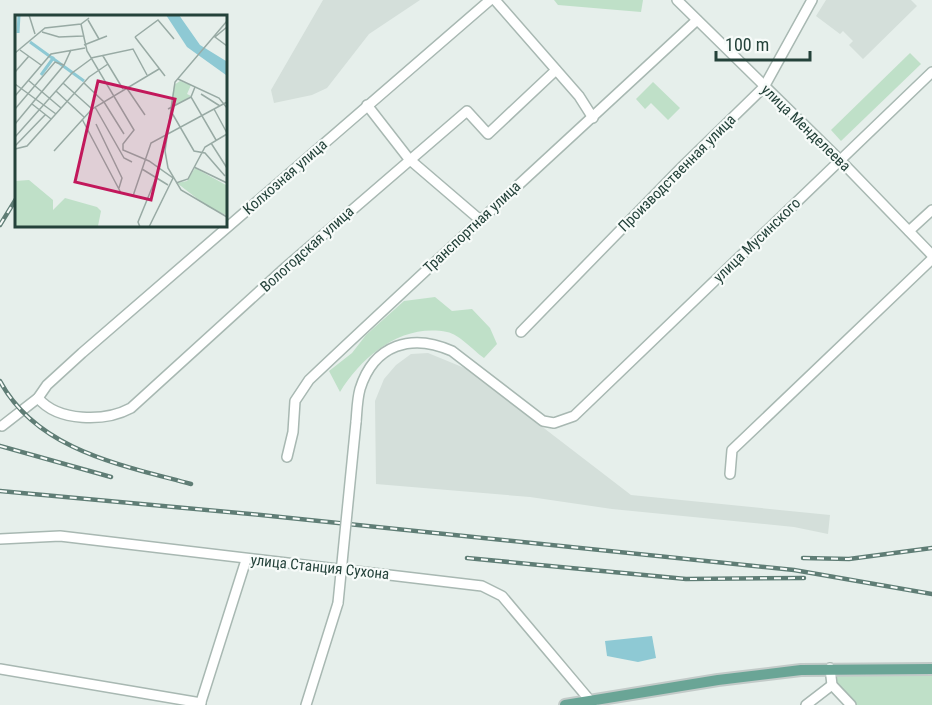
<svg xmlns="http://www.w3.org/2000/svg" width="932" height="705" font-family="'Roboto Condensed',sans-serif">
<rect width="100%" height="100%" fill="#e6efeb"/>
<g fill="#d4dfda">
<path d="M323,0H420L369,34L327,88L312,95L274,103L271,90Z"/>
<path d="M826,0H911L917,6L863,59L849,45L853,41L843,31L840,34L816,16Z"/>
<path d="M428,353L467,369L631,495L830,515L828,534L794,527L612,509L530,497L376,484L375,401L384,379L396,365L411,354Z"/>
</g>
<g fill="#bfe0c8">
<path d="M554,0H643L641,12L558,5Z"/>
<path d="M910,53L921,64L841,141L831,130Z"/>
<path d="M653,82L680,108L668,120L651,103L645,109L636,99Z"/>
<path d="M435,297L452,311L472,309L490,328L497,344L484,358C474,351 459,334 447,332C402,323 362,356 340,392L329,371L352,353L366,335L404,301Z"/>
<path d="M830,668L932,669V705H851L832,685Z"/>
</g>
<path fill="#8ec9d4" d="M652,636L656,658L638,662L607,656L605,641Z"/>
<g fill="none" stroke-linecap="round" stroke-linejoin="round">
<defs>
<g id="minor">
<path d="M495,0L579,96L593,118"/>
<path d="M677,0L840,160L932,255"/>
<path d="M367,105L409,159L479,219"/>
<path d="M909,231L932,210"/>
<path d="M521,332L683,166L764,87L812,0"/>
<path d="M38,398C58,422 105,422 131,408L286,267L467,111L488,134L556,70"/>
<path d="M356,422C357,411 357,400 360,389C374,344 412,333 452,351L543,421L554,423L574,416L932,72"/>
<path d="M2,426L38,398L47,385L82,353L490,0"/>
<path d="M287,457L293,432L295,401L309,380C437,259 568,140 697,20"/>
<path d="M730,474L732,450L932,259"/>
<path d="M0,539L60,536L482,586L502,596L593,704"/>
<path d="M830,668L832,685L851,705"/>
<path d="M0,669L201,703"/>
<path d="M200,705L246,560"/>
<path d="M306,705L338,603"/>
<path d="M806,705L832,685"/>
</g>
<path id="major" d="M565,705L718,680L801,670L932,669"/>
</defs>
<use href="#minor" stroke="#a8b8b2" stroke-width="12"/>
<use href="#major" stroke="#c2cac8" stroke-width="14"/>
<use href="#minor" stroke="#fff" stroke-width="9"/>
<use href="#major" stroke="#6aa596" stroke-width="10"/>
<defs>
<g id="rail">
<path d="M0,225L16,199"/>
<path d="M0,381C37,450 121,465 191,484"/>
<path d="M0,446L111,477"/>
<path d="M0,491L261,515L794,570L932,594"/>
<path d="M467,558L686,579L804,578"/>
<path d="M803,558L849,559L932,548"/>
</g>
</defs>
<use href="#rail" stroke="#5f7d75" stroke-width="4.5"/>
<use href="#rail" stroke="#f7fbf9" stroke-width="2" stroke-dasharray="7" stroke-linecap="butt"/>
<defs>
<path id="minor-bridge" d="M338,603L356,422"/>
</defs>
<use href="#minor-bridge" stroke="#a8b8b2" stroke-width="12" stroke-linecap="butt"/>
<use href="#minor-bridge" stroke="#fff" stroke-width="9"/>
</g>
<g text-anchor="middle" stroke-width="4.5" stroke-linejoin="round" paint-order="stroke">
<g font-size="15" fill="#24423a" stroke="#f7fbf9">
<text transform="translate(806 128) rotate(44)" y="5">улица Менделеева</text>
<text transform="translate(677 173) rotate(-45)" y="5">Производственная улица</text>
<text transform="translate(285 177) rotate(-41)" y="5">Колхозная улица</text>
<text transform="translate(472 227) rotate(-43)" y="5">Транспортная улица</text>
<text transform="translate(757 240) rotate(-44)" y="5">улица Мусинского</text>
<text transform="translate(307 249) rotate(-42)" y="5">Вологодская улица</text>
<text transform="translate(320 567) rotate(6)" y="5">улица Станция Сухона</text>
</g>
</g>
<g transform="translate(15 15)">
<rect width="212" height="212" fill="#e6efeb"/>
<path d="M165,66L176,70L172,79L176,81L155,94L159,70ZM180,153L211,170V200L193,192L162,168L172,166ZM14,165L38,185V195L50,183L82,192L86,196L83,211H0V166Z" fill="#bfe0c8"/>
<path d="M151,0H164L185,30L211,46V60L172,32Z" fill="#8ec9d4"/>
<path fill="none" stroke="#8ec9d4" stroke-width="3" d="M3,18L4,0M15,27L69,66M26,60L39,42"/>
<path fill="none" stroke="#98aaa4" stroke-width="1.5" d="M14,0L20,19M73,5L84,24M212,6L160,67L150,136L153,153L166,175L212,202M66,9L72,36L119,115L108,129V135L134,146L158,163L134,212M212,12L200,22L212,31M27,17L44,22L68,21M120,22L143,5L159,24M120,22L150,61M69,30L92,21M5,35L26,50M0,38L30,13L66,9L74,3M88,41L108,74M76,43L118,34L132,60M0,57L14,41M163,64L204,83L212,93M13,65L46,93M48,68L77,94M69,68L89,87L109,119M0,69L41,99M111,72L130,100M180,72L176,82L201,125M41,76L69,102M186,79L205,91M0,81L36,39L70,33M17,89L36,104M80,92L109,143L117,147M0,94L40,47L49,50M153,94L176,82M199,94L212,118M157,98L179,136L190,138L210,161M67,104L106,178M0,109L49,50L56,35M81,109L107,163L104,173M0,122L57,58L76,44M196,128L212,153M0,131L30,100M0,134L12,131L74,62L93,49M39,136L77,94L144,54M179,152L212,168M127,154L153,170M161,168L173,164L190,132L212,119M118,181L136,128L212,87M125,212L123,207L141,163"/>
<path fill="#c2185b" fill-opacity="0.15" stroke="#c2185b" stroke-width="3" d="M83,66L160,84L136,185L60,167Z"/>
<rect width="212" height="212" fill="none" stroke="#24423a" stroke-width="3"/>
</g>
<path d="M716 51v9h94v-9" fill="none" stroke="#24423a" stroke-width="3"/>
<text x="725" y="51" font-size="18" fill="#24423a" stroke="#f7fbf9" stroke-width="4.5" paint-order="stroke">100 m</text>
</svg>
